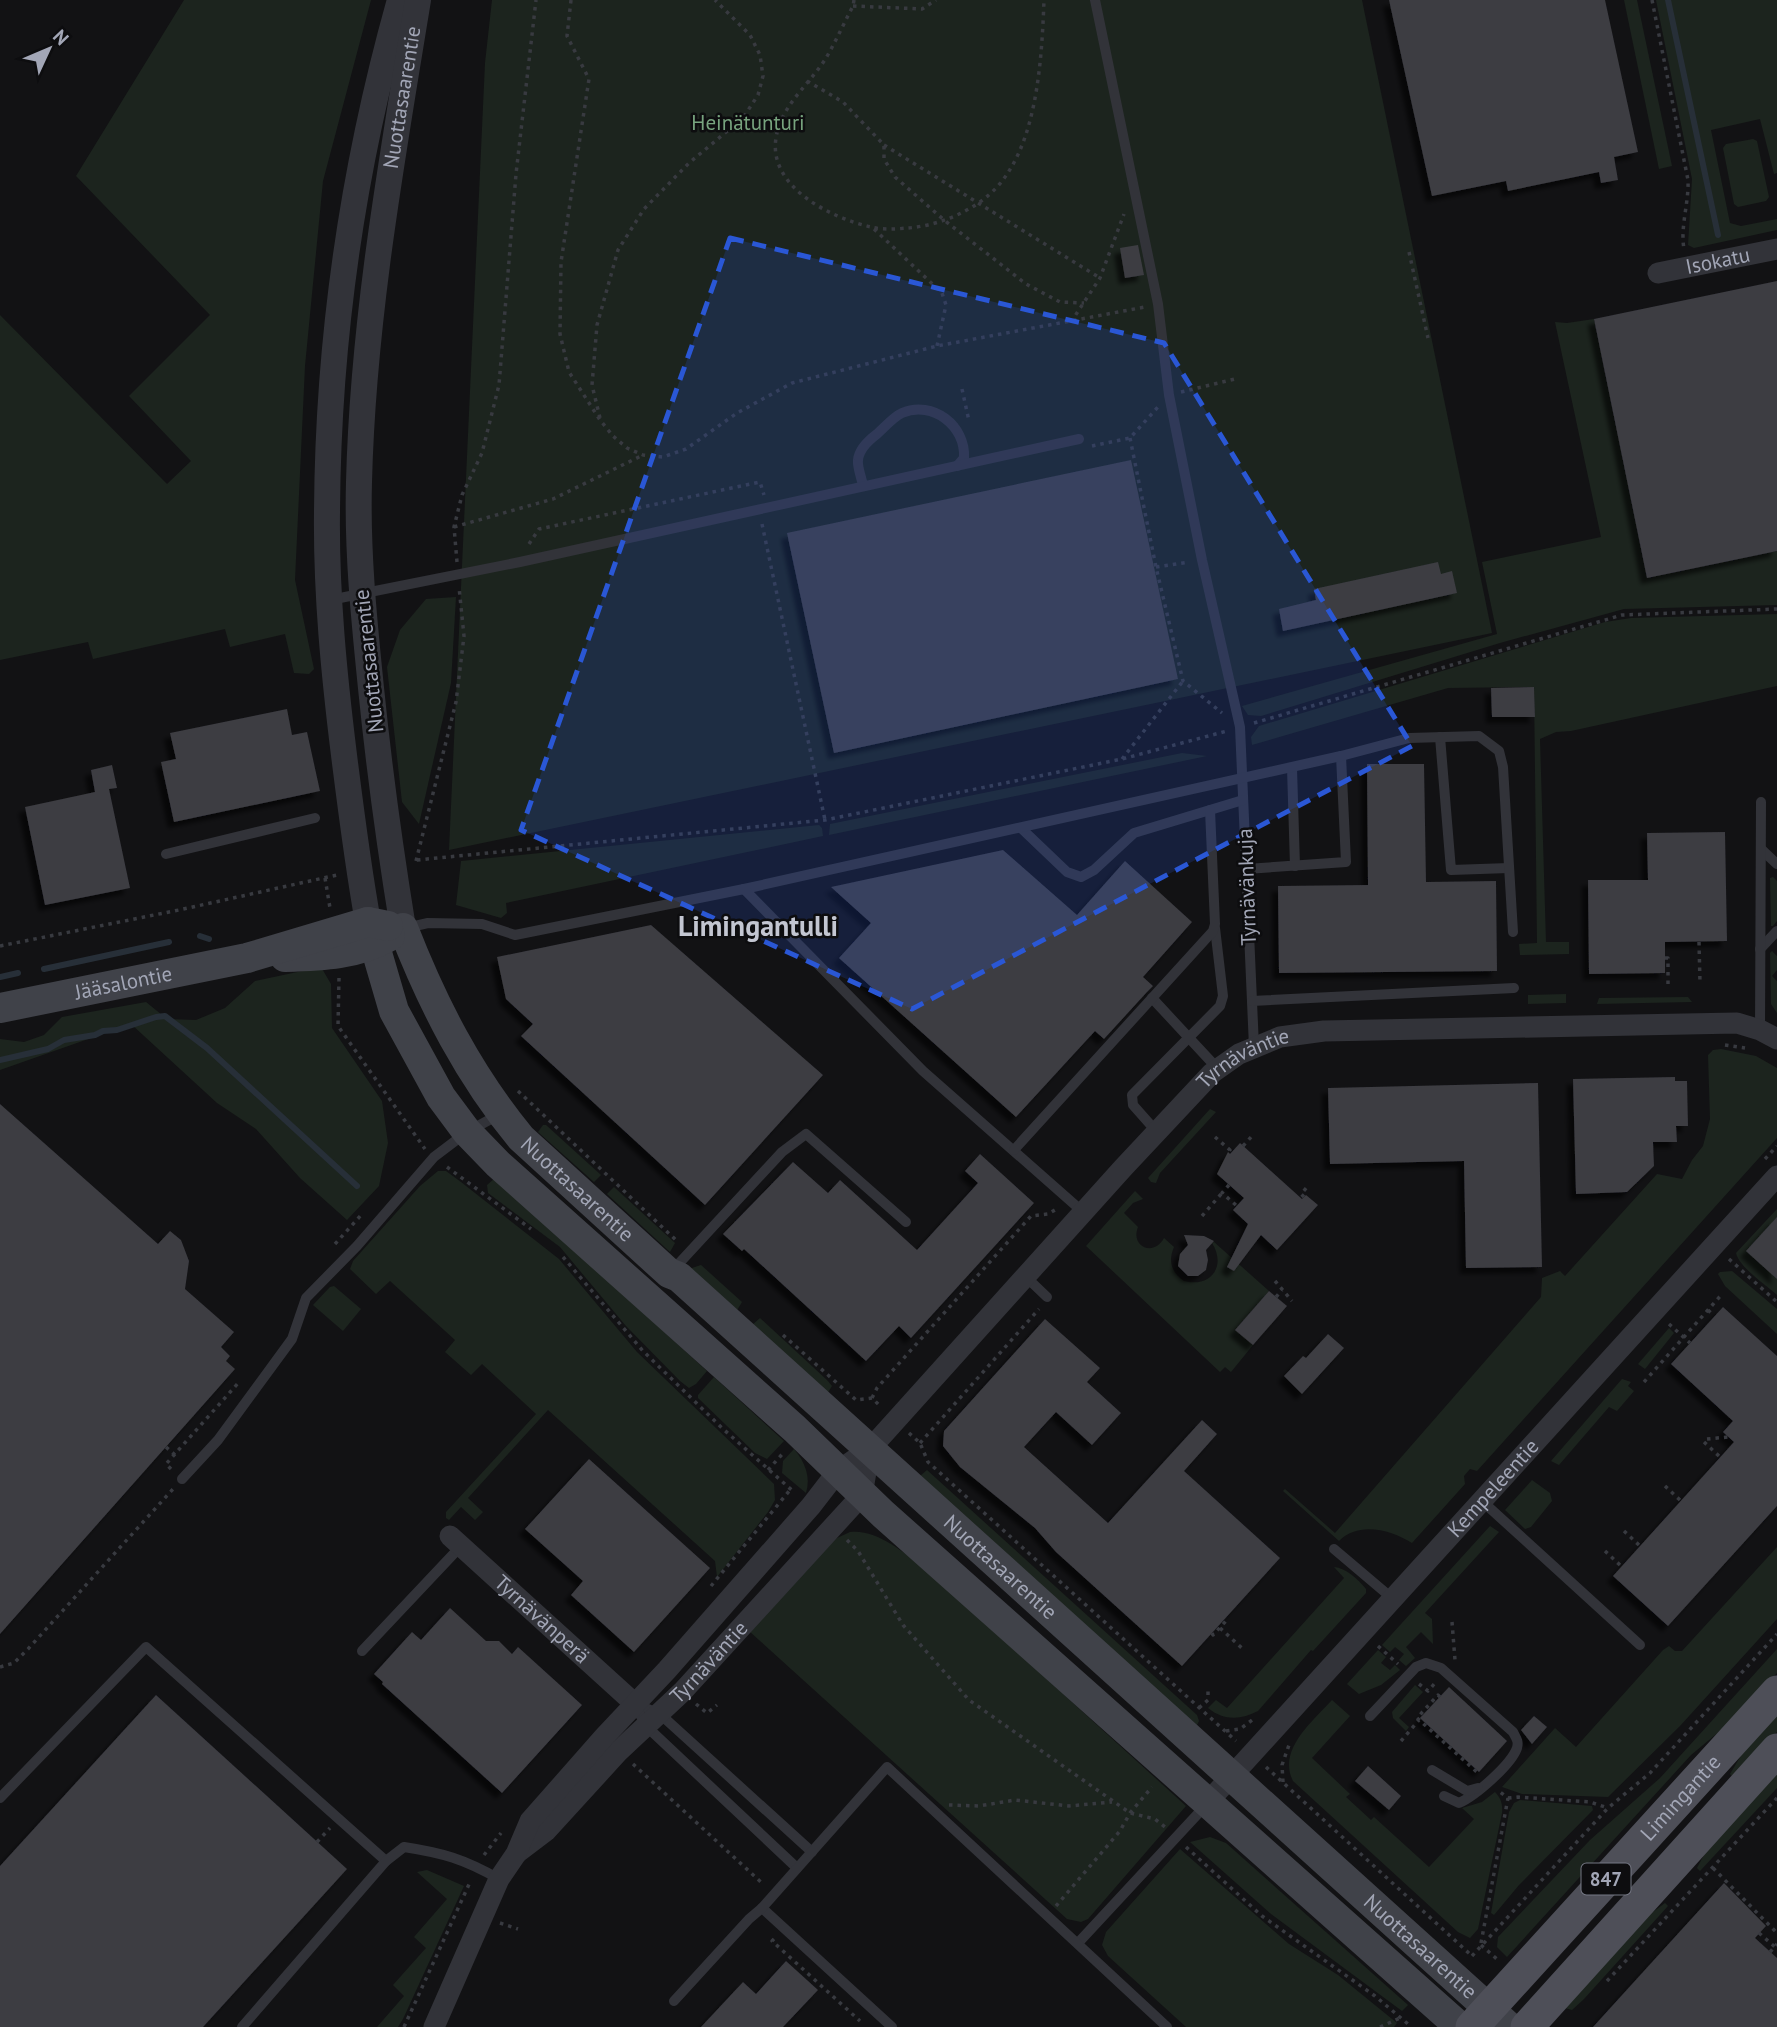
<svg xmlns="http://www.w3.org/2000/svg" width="1777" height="2027" font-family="'PT Sans',sans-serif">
<defs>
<filter id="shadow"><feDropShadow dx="-6" dy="6" stdDeviation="2" flood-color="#0009"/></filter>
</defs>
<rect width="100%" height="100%" fill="#121214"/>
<g fill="#1c241e">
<path d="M184,0H371L323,181L305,366L295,580L314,669L309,674L294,673L285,634L230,647L225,629L93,659L88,642L0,660V315L167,484L191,461L129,396L210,315L76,176Z"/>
<path d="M492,0H1362L1492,633L449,850L485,63Z"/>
<path d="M1624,0H1637L1672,166L1659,169Z"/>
<path d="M1656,0H1777V173L1774,174L1760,119L1711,130L1730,223L1741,226L1777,219V230L1694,248L1688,245L1692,179Z"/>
<path d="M1753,139L1757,141L1769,197L1766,201L1738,207L1734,204L1723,148L1726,144Z"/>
<path d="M1594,319L1647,578L1777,551V605L1624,609L1500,643L1261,716L1248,715L1242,706L1497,634L1482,562L1601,537L1555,322L1567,323Z"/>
<path d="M456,597L451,683L419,824L402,802L387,667L400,630L426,599Z"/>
<path d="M1777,614V686L1571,731L1556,732L1540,739L1546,942H1569V954L1520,955L1519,944L1537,943L1534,687L1448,688L1252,745L1251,737L1259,726L1605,622L1631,618Z"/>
<path d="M1182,753L1207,756L829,835L830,824Z"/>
<path d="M819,825L822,828L823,836L506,903L507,913L501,918L456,905L461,861Z"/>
<path d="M1773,877L1777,881V921L1773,926H1771L1770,878Z"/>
<path d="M1772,951L1777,956V970L1772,976L1777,981V1013L1771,1004L1770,953Z"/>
<path d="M321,967L331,984L332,1028L382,1101L388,1143L379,1186L347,1220L300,1178L256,1129L217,1103L131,1024L0,1070V1039L24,1042L44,1035L62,1017L146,1002L167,1019L196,1020L225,1008L255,981Z"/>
<path d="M1566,994V1003L1528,1004V995Z"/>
<path d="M1688,997L1692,1002L1597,1004L1599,998Z"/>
<path d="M1721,1049L1756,1056L1777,1068V1138L1477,1471L1470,1469L1464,1476L1465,1484L1412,1543C1391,1530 1359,1521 1339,1541L1283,1491L1285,1489L1335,1533L1541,1297L1542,1278L1560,1271L1565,1276L1657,1174L1682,1179L1692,1160L1703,1146L1710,1119L1708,1055L1713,1050Z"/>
<path d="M1210,1109L1216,1112L1160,1173L1156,1183L1151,1182L1148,1178Z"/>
<path d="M543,1125H546L601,1175L594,1182L538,1132Z"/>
<path d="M438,1171H446L461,1182L559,1259L637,1352L774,1484L775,1500L768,1512L717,1577L715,1561L548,1410L468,1498L483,1512L475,1520L461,1507L449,1520L446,1518V1512L536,1414L482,1364L471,1375L445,1352L455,1340L390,1281L376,1294L350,1269L353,1261L420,1186Z"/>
<path d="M495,1178L707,1371L696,1384L689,1388L680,1381L626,1326L560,1247L488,1193L487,1185Z"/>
<path d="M614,1187L675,1243L670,1252L607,1194Z"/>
<path d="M1135,1191L1143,1199L1133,1203L1124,1213L1138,1227C1130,1247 1154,1257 1164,1238L1174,1247C1168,1261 1171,1272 1184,1281C1210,1288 1227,1267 1212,1243L1214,1242L1269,1291L1235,1330L1253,1345L1231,1372L1225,1367L1220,1372L1086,1246Z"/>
<path d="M1777,1209V1295C1766,1285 1739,1267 1736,1253Z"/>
<path d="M701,1265L742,1302L736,1312L689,1269Z"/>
<path d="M1732,1271L1777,1309V1334L1725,1286L1718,1274L1720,1272Z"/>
<path d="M334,1286L361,1309L343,1331L313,1305L330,1287Z"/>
<path d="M760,1318L827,1380L832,1386L827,1394L751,1326Z"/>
<path d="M1669,1328L1674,1333L1645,1369L1638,1364Z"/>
<path d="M714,1377L784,1441L767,1459L755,1453L698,1398V1395Z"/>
<path d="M1622,1379L1631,1382L1628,1386L1634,1391L1617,1411L1609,1407L1559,1465L1551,1461Z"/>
<path d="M794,1449C805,1462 811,1477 806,1493L782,1473L783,1461Z"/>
<path d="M927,1470L1197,1715L1199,1721L1196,1727L920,1476Z"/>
<path d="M1532,1480L1550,1493L1552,1501L1531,1527L1525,1529L1505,1510Z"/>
<path d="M1490,1526L1499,1532L1425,1613L1432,1619L1433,1644L1421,1632L1406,1647L1415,1658L1406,1666L1399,1660L1404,1654L1395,1647L1390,1652L1382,1645Z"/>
<path d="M850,1532C877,1529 902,1552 924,1567L1186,1806L1088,1919L1081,1922L1067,1919L749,1631L824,1549L837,1538Z"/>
<path d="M1777,1547V1619L1680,1726L1608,1797L1522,1794L1502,1787L1555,1728L1576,1747L1663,1650L1669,1646L1675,1651H1682Z"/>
<path d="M1334,1567C1346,1568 1358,1579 1366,1589V1593L1313,1651L1311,1650L1258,1711C1241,1720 1224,1721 1208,1708L1216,1700L1227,1708L1344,1578Z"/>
<path d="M1777,1649V1673L1738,1716L1691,1755L1507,1957L1497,1947L1498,1937L1590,1840L1660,1778Z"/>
<path d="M1378,1650L1386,1657L1381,1663L1390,1670L1395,1665L1400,1670L1381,1685L1359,1694L1347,1684Z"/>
<path d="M1415,1685L1423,1692L1399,1718L1409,1727L1406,1731L1393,1718L1392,1712Z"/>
<path d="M1332,1700L1350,1716L1312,1758L1350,1794L1346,1797L1371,1820L1374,1817L1429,1867L1474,1819L1462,1808L1482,1802L1495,1792C1501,1798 1503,1805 1502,1813L1478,1929L1470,1938L1458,1932L1293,1781C1277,1750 1313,1721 1332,1700Z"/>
<path d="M1777,1711V1732L1735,1779L1730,1774L1746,1747Z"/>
<path d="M1777,1767V1788L1700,1871L1697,1868L1706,1851Z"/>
<path d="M1520,1800L1592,1806L1593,1810L1519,1885L1494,1915L1491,1913L1509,1812L1514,1803Z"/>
<path d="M1210,1837L1226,1843L1408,2005L1402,2011L1271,1914L1190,1842Z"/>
<path d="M1180,1849L1289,1944L1338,1975L1397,2023L1394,2027H1186L1108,1956L1102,1945L1106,1932Z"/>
<path d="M427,1870L464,1886L403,2019L398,2027H377L404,1996L393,1985L426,1948L414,1937L447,1899L417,1872Z"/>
<path d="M1665,1903L1668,1906L1584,1999L1572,2010L1561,2007L1638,1923Z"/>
</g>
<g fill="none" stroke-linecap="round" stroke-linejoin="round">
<g stroke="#272f38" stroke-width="6">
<path d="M1668,0L1718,235"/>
<path d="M200,936L209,939"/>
<path d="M44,969L169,942"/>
<path d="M0,977L18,973"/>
<path d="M0,1060L48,1049L64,1040L95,1035L103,1031L117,1030L156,1017L165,1016L207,1048L357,1186"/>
</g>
</g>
<g fill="#3c3c42" filter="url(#shadow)">
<path d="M1389,0H1605L1638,152L1614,157L1618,180L1601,183L1599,172L1508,191L1506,181L1432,196Z"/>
<path d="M1138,245L1144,275L1125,278L1120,248Z"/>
<path d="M1777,281V551L1647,578L1594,319Z"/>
<path d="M1131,460L1178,679L834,753L787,533Z"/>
<path d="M1438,562L1441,574L1452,571L1457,593L1283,631L1279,609L1316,600L1314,589Z"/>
<path d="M1534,687L1535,717H1492L1491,688Z"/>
<path d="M287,709L292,735L307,732L320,791L174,822L161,762L176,759L170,733Z"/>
<path d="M1367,764H1424L1426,882L1496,881L1497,971L1279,973L1278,886L1368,885Z"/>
<path d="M112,765L117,788L109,789L130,888L45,905L25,807L95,792L91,770Z"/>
<path d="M1725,832L1727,941L1665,942V973L1589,974L1588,880H1648L1647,833Z"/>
<path d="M1003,850L1077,915L1125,861L1192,922L1143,977L1153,986L1147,992L1104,1039L1095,1031L1016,1117L839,958L871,923L831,887Z"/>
<path d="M651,925L823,1075L705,1205L521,1036L533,1024L506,999L497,957Z"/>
<path d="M1675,1077V1081H1687L1688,1126H1676L1677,1142H1653L1654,1166L1627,1192L1576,1194L1573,1079Z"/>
<path d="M1538,1083L1542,1267L1466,1268L1464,1161L1330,1164L1328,1088Z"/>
<path d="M0,1104L158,1244L170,1231L181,1240L189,1261L185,1289L234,1332L221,1347L230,1356L226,1361L235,1369L0,1634Z"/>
<path d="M1240,1143L1302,1199L1306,1195L1318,1205L1277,1250L1261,1235L1234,1271L1227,1267L1248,1224L1233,1210L1244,1198L1217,1174L1228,1152L1230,1154Z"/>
<path d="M980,1154L1034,1203L911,1338L899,1326L866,1361L744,1249L742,1251L723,1234L793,1162L828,1193L840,1180L917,1250L978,1183L965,1171Z"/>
<path d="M1777,1217V1279L1746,1251Z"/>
<path d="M1184,1235L1204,1236L1214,1241L1206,1250L1208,1260L1206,1270L1198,1276H1188L1178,1266L1180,1254L1188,1245Z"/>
<path d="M1269,1291L1287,1306L1253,1345L1235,1330Z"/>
<path d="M1723,1307L1777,1356V1506L1668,1626L1613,1576L1734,1442L1723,1432L1733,1421L1671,1364Z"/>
<path d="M1045,1319L1100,1368L1087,1382L1121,1413L1092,1445L1056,1412L1024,1447L1108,1523L1202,1420L1217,1434L1184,1471L1280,1558L1182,1666L1056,1552L1035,1528L960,1467L943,1446L944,1431Z"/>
<path d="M1328,1334L1344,1348L1302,1394L1284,1376L1303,1356L1306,1358Z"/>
<path d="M589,1459L710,1568L634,1652L571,1595L583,1581L525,1529Z"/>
<path d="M450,1608L486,1641H499L512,1654L518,1647L582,1705L502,1793L382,1684L383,1682L374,1674L412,1632L421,1640Z"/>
<path d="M1449,1687L1507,1741L1479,1772L1420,1718Z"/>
<path d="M156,1695L347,1869L203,2027H0V1866Z"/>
<path d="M1534,1716L1547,1727L1532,1744L1521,1730Z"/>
<path d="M1368,1766L1401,1796L1389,1810L1355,1781Z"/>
<path d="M1724,1883L1766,1926L1755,1938L1777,1958V2027H1593Z"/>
<path d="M786,1961L818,1990L783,2027H701L743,1982L756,1994Z"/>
</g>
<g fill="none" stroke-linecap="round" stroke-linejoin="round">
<g stroke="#383a40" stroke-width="3.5" stroke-dasharray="3.5 5" stroke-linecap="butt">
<path d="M571,0L567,36L589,79L561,262L560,334L569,372L600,420L613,436L627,448L643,455L663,457L686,449L737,413L792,383L937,346L1145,307"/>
<path d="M854,0L853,6C844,23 836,41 826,58C810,84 781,105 776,138C768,187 831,218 871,227C881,230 897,229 908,228C944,225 987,206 1007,174C1038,129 1042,54 1044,0"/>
<path d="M1652,0L1688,180C1689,203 1680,227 1684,249"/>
<path d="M853,6L922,9L936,0"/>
<path d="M807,81L843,102L884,145V159L895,177L944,220L1026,284L1060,302L1084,303"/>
<path d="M884,145L1100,278"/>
<path d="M874,229L942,293L946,305L937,346"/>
<path d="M1409,252L1428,338"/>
<path d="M1071,322L1100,278L1124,214"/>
<path d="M962,389L969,421"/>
<path d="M1181,392L1235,379"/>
<path d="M600,418L592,385L597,325L618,250L644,209L689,163L743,118L758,95L763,76L760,55L750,35L715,0"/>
<path d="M1130,438L1156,567L1183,681L1222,713"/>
<path d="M1092,446L1130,438L1158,407"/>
<path d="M762,524L825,820"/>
<path d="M454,527L553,499L643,455"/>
<path d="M529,544L539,529L760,482L764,495"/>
<path d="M457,562L454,527L462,495L482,453L499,385L516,174L536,0"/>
<path d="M1156,567L1189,562"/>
<path d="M1254,723L1622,615L1777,609"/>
<path d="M1122,759L1183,681"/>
<path d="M417,860L825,820L1122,759L1227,731"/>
<path d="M416,861L456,702L464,636L459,587"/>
<path d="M325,878L330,908"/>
<path d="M1699,942L1700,983"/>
<path d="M0,946L179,910L337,875"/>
<path d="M1665,958H1668V984"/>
<path d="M339,978L338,1026L425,1149"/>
<path d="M1725,1045L1745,1048"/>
<path d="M518,1091L678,1242"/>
<path d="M1215,1137L1230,1150L1228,1152"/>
<path d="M1243,1146L1252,1136"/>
<path d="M1765,1159L1777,1146"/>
<path d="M447,1167L531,1229"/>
<path d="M1229,1185L1222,1193L1237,1206"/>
<path d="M1304,1197L1301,1194L1308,1186"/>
<path d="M1202,1216L1222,1193"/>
<path d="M335,1244L363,1213"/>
<path d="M563,1257L643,1351L722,1428L795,1493"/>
<path d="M1729,1259L1777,1302"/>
<path d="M1275,1281L1292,1301"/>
<path d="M1276,1297L1282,1290"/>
<path d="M1708,1310L1714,1316"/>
<path d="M1669,1324L1690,1343"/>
<path d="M783,1335L856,1400L872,1398L881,1407"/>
<path d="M1644,1382L1723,1293"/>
<path d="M872,1398L877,1388L1031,1216L1048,1214L1055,1210"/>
<path d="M909,1433L920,1443L928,1462L1236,1741"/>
<path d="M1707,1439L1728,1437"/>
<path d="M1704,1442L1720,1457"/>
<path d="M920,1443L1039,1309"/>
<path d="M166,1447L175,1455"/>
<path d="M171,1469L166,1464L240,1381"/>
<path d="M768,1470L785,1451"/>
<path d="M1665,1486L1681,1501"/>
<path d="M1624,1531L1640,1546"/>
<path d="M847,1540L858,1551L903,1625L969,1700L1130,1813L1155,1819L1165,1827"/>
<path d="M1605,1551L1621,1566"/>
<path d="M711,1586L790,1490"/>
<path d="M1452,1622L1455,1660"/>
<path d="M1220,1628L1244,1650"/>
<path d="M1212,1633L1213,1635L1226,1621L1225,1619"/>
<path d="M1378,1646L1398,1664"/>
<path d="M0,1667L14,1663L28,1649L173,1489"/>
<path d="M1419,1684L1428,1691L1436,1682"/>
<path d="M1440,1697L1438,1695L1417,1718L1478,1773"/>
<path d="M696,1704L707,1713L717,1705"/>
<path d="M1199,1708L1208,1700V1691"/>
<path d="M1226,1731L1240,1729L1255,1718"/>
<path d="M1401,1741L1419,1720"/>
<path d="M633,1764L763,1884"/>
<path d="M1266,1767L1472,1956"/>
<path d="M1283,1782L1282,1765L1289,1745"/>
<path d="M1508,1798L1518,1797L1590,1802L1608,1808"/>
<path d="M949,1805L979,1806L1015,1800L1069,1806L1112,1802"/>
<path d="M317,1842L330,1828"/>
<path d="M1186,1847L1262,1916L1375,1996L1408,2024"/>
<path d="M484,1855L501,1833"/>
<path d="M1713,1868L1777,1933"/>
<path d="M1056,1906L1120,1831L1130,1813L1152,1787"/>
<path d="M500,1923L518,1929"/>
<path d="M1759,1933L1775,1947"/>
<path d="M774,1939L772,1941L860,2021"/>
<path d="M1481,1943L1508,1798L1500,1792"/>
<path d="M1481,1945L1498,1960"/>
<path d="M1770,1952L1777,1944"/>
<path d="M1472,1956L1608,1808L1650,1773L1777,1634"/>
<path d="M1607,1981L1777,1798"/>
<path d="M404,2027L471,1880"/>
<path d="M1380,2027L1400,2018"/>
</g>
<g stroke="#323339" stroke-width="10">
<path d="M1095,0L1158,304L1169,395L1202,560L1240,727L1254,1047"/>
<path d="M863,486C862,479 857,467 858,460C859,449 869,440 877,434C884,428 893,417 902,413C933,400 966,426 964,458L957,466"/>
<path d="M330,600L520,562L1079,439"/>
<path d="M1440,737L1451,870L1509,868"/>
<path d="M1292,768L1295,866"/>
<path d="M1022,829L1067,872L1081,877L1094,870L1134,833L1243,800"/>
<path d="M1761,849L1777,864"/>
<path d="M166,854L315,818"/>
<path d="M1246,869L1346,862L1341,756"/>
<path d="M744,889L1341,756L1409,738L1479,736L1499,751L1503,767L1513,932"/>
<path d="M406,928L428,923L482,924L515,935L744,889L923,1071L1083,1212"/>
<path d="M1760,949L1777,931"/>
<path d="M1152,998L1217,1068"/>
<path d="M1252,1001L1514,988"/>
<path d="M1760,1030L1761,802"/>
<path d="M1156,1131L1133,1105L1132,1095L1220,1006L1223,996L1215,928"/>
<path d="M1014,1150L1213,931L1215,924L1210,810"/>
<path d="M672,1271L782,1152L806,1134L906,1222"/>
<path d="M1025,1276L1047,1297"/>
<path d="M182,1479L218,1440L292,1339L306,1298L357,1246L434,1157L467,1132L500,1114"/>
<path d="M1482,1501L1640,1645"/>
<path d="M1334,1549L1393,1599"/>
<path d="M362,1651L461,1546"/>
<path d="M634,1703L660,1714L812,1852"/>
<path d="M634,1703L646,1726L797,1868"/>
<path d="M1370,1716L1416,1667L1426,1663L1441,1668L1513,1732C1516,1738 1519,1741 1517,1748C1511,1765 1475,1796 1459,1803L1444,1796"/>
<path d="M1432,1770L1467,1791L1478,1788"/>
<path d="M0,1798L146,1647L386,1861"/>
<path d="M762,1908L892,2027"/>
<path d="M1078,1943L1207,1804"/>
<path d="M674,2001L749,1919L762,1908L887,1767L1167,2027"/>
<path d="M242,2027L386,1861L404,1847C443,1853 464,1859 499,1879"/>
</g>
<g stroke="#323339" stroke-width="21">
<path id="s1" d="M1658,273L1777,249"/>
<path id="s2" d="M450,1536L634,1703"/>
<path id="s3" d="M1208,1802L1777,1176"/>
<path id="s4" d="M517,1853L546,1831L619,1751L682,1692L862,1495L870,1449"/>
<path id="s5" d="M434,2027L499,1879L516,1854L530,1821L604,1737L667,1670L811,1506L838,1471L870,1449L1123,1168L1212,1073L1239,1054L1280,1037L1324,1031L1737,1023L1760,1030L1777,1039"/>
</g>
<g stroke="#323339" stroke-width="26">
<path d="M368,922C358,867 351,811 344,755C334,674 326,593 327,512C328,339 353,167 400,0"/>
<path id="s6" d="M403,928C390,848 379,768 371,688C364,619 357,551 359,482C363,320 392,159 418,0"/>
</g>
<g stroke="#404249" stroke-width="30">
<path d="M368,922L394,1011L441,1097L467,1132L498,1164L795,1429L883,1514L1460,2027"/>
<path id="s7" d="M403,928C433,1005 469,1075 521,1138L669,1273L679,1277L1509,2027"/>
<path d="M285,957C322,956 357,955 390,936"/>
<path id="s8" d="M0,1008L247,958L368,922L388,926"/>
</g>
<g stroke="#4e4f58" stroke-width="33">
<path id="s9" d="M1472,2027L1777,1692"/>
<path d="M1527,2027L1777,1750"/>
</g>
</g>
<path fill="#2a57d5" fill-opacity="0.2" stroke="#2a57d5" stroke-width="5" stroke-dasharray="14 9" stroke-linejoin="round" d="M730,238L1164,343L1412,746L912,1009L521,830Z"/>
<g text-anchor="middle" stroke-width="5" stroke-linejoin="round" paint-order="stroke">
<rect fill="#0d0d0f" stroke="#757884" stroke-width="2" x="1581.5" y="1863.5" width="49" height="31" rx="5"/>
<g font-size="19" font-weight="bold" fill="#a2a6b6">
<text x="1606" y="1886">847</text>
</g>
<g font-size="21" fill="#a2a6b6" stroke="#0d0d0f">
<text dy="7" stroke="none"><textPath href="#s6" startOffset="836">Nuottasaarentie</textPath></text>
<text dy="7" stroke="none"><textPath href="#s1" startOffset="61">Isokatu</textPath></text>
<text transform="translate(369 661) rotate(-96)" y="7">Nuottasaarentie</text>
<text transform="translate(1247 887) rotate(-92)" y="7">Tyrnävänkuja</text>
<text dy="7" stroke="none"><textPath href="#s8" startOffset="126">Jääsalontie</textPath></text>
<text dy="7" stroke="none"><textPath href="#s5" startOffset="1276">Tyrnäväntie</textPath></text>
<text dy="7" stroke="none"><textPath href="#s7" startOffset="318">Nuottasaarentie</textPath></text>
<text dy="7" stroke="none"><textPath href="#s3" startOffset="424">Kempeleentie</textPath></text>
<text dy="7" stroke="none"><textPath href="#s7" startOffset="886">Nuottasaarentie</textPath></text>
<text dy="7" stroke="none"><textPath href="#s2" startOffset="124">Tyrnävänperä</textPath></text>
<text dy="7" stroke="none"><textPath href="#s4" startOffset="271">Tyrnäväntie</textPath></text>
<text dy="7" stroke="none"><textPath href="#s9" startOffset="310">Limingantie</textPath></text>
<text dy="7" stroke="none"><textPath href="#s7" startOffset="1452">Nuottasaarentie</textPath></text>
</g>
<g font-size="21" fill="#77a37e" stroke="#0d0d0f">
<text x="748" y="130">Heinätunturi</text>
</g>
<g font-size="28" font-weight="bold" fill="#c3c6d1" stroke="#0d0d0f">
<text x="758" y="936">Limingantulli</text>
</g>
</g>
<g transform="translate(49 49) rotate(46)" stroke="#0d0d0f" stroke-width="5" paint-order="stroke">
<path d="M0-5L12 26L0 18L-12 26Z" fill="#a2a6b6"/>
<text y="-10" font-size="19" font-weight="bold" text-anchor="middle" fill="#a2a6b6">N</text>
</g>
</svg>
